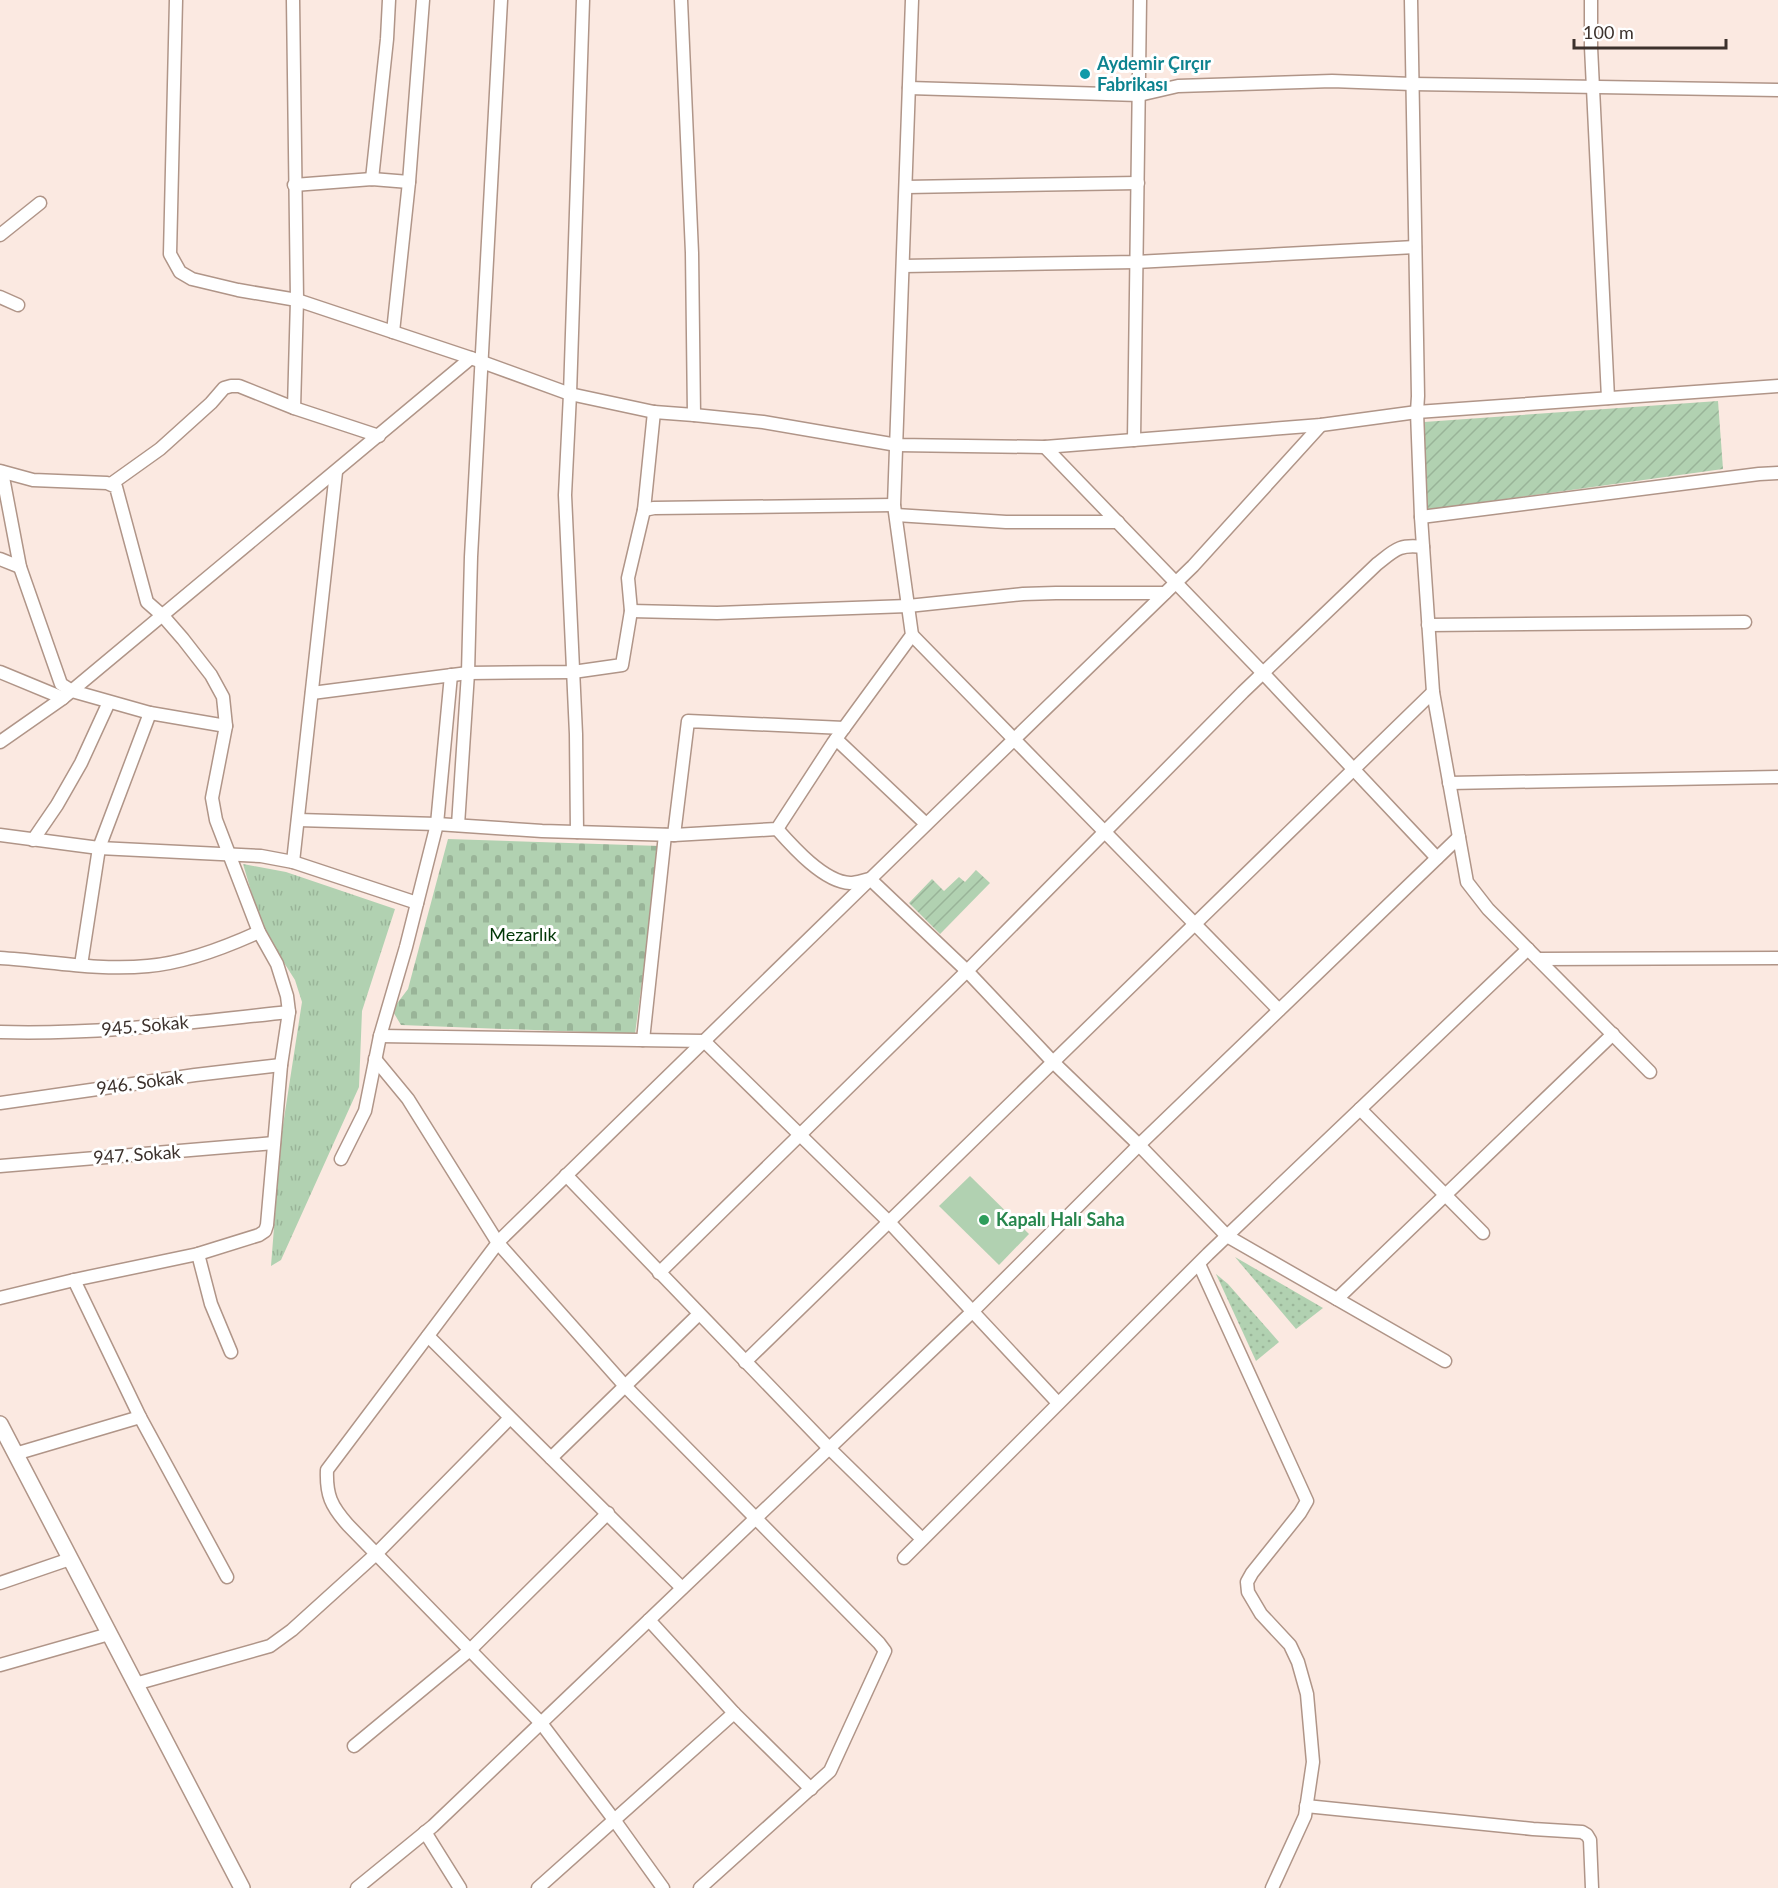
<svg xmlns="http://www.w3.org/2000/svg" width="1778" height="1888" font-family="Lato,sans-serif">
<defs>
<pattern id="grass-dots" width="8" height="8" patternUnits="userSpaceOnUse" patternTransform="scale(1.5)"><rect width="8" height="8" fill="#b1d1b1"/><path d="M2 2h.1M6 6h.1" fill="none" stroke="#99b498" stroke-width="1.8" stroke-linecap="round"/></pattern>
<pattern id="cemetery-stones" width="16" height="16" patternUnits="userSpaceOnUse" patternTransform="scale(1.5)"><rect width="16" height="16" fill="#b1d1b1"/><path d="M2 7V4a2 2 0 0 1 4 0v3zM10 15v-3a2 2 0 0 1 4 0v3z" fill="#99b498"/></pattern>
<pattern id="park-tufts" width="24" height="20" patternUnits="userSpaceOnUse" patternTransform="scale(1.5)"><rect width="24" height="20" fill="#b1d1b1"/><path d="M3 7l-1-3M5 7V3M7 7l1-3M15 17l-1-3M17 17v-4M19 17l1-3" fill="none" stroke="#99b498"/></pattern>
<pattern id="garden-furrows" width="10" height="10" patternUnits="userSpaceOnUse" patternTransform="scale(1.5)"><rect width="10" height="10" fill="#b1d1b1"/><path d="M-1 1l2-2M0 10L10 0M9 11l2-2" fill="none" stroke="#99b498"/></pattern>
</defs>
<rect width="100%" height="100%" fill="#fbe9e1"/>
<g fill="url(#grass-dots)">
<path d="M1235,1257L1323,1308L1296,1329Z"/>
<path d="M1216,1274L1228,1284L1279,1342L1256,1361Z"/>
</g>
<path fill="url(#cemetery-stones)" d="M448,839L660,846L635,1034L401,1025L392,1010L408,989Z"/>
<path fill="url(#park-tufts)" d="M243,864L286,872L395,909L362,1011L359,1087L281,1260L271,1266L281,1138L302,1002L295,980L262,928Z"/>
<g fill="url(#garden-furrows)">
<path d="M1718,401L1723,469L1427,510L1424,422Z"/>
<path d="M976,870L990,883L940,934L909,903L932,879L944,891L959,877L965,882Z"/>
</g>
<path fill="#b1d1b1" d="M970,1176L1029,1234L999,1265L939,1206Z"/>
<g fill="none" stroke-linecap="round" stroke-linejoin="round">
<defs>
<g id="minor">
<path d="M176,0L170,254L180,272L192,279L238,290L297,300L471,358L570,394L654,412L694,415L763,422L897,445L1045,447L1321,425L1417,412L1778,386"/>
<path d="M293,0L297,300L294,408"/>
<path d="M681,0L692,253L694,415"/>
<path d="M1411,0L1418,396L1417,412L1421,517L1433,692L1467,882L1488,909L1650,1072"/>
<path d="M1591,0V47L1608,398"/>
<path d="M909,88L1139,95L1178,86L1332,81L1412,84L1778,90"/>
<path d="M372,179L387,39L389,0"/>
<path d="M294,185L372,179L409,182"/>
<path d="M906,187L1138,183"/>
<path d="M0,235L40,203"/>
<path d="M903,266L1136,262L1415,247"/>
<path d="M0,297L18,305"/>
<path d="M393,332L409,182L423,0"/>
<path d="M1134,440L1140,0"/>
<path d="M1045,447L1263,673L1437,858"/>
<path d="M0,471L33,480L107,483L116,487L147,602L163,616L183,639L211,675L223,697L226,726L212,798L216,820L259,932L277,964L287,996L289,1012L281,1065L267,1225L265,1231L259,1235L198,1254L74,1280L0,1298"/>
<path d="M2,472L20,567L61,684L72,691L150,713L226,726"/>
<path d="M111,484L160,449L211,403L224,388L231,386H239L294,408L379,436"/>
<path d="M644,510L654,508L894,505"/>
<path d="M896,515L1006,522H1118"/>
<path d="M1421,517L1759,474L1778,473"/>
<path d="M0,559L20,567"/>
<path d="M631,611L717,613L908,606L1023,594L1056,593H1165"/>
<path d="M1428,625L1745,622"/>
<path d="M912,635L1279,1010"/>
<path d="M0,672L63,698"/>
<path d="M312,693L468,673L573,672L622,665L631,611L628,578L644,510L654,412"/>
<path d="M836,739L926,824"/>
<path d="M0,742L63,698L471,358"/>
<path d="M1449,783L1778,777"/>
<path d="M298,820L437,824L542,831L674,835L777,829L833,743L912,635L894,505L912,0"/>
<path d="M458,825L468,673L471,557L501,0"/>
<path d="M777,829C793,847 824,882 850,883C856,883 864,880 870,879L967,971L1053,1062L1139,1145L1227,1236L1445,1361"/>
<path d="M577,832L576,734L565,495L570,394L583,0"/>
<path d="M0,835L99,848L261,856L293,862L417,903"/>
<path d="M674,835L688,721L844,728"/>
<path d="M33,840L57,805L81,763L109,702"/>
<path d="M293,862L336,472"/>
<path d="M0,958C49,961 99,971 148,966C184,963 226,947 259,932"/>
<path d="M1538,959L1778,958"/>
<path d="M81,965L99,848L150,713"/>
<path d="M0,1032C97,1035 193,1022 289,1012"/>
<path d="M380,1036L704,1041L889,1222L1058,1403"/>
<path d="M643,1040L665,835"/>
<path d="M375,1059L408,1099L498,1243L625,1386L879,1643L885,1651L830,1771L700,1888"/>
<path d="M0,1103L195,1075L281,1065"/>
<path d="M1360,1109L1483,1233"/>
<path d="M341,1159L365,1111L380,1036L406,947L437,824L451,675"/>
<path d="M0,1166L274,1143"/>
<path d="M566,1175L829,1448L922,1539"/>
<path d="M198,1254L211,1304L231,1352"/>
<path d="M1199,1264L1307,1501L1300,1513L1252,1573L1247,1582L1248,1592L1261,1614L1290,1645L1298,1662L1307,1694L1313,1762L1305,1816L1272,1888"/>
<path d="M659,1273L967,971L1243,692L1377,564C1395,550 1399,544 1423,547"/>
<path d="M74,1280L140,1417L227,1577"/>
<path d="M1337,1299L1613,1034"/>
<path d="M428,1336L682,1588"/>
<path d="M745,1362L1433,692"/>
<path d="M15,1454L140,1417"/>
<path d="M551,1458L699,1314"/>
<path d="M904,1558L1208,1254L1528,949"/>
<path d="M0,1583L70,1559"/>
<path d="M649,1620L734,1713L811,1789"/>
<path d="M0,1665L109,1634"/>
<path d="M135,1684L270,1646L292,1630L376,1554L507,1421"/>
<path d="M354,1746L470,1650L608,1513"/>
<path d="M1306,1806L1533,1829L1582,1832L1587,1835L1590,1840L1592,1888"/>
<path d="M425,1832L460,1888"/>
<path d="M357,1888L433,1826L972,1312L1139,1145L1459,837"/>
<path d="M538,1888L734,1713"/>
<path d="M663,1888L615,1821L541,1723L348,1525C331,1506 326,1495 327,1470L500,1240L937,814L1193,566L1321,425"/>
</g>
<path id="tertiary" d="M0,1424L242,1888"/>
</defs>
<use href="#minor" stroke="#b09588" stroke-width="15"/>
<use href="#tertiary" stroke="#b09588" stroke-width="18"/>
<use href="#minor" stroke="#fff" stroke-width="12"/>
<use href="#tertiary" stroke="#fff" stroke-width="15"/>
</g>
<circle fill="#0f9aa8" stroke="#fff" stroke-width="2" cx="1085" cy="74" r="6"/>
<circle fill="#2e9e5b" stroke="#fff" stroke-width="2" cx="984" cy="1220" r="6"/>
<g text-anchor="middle" stroke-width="6" stroke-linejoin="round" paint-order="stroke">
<g font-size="18" font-weight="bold" fill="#0d838f" stroke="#fff" text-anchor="start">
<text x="1097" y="70">Aydemir Çırçır<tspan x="1097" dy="21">Fabrikası</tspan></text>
</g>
<g font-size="18" fill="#003605" stroke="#fff">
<text x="523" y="941">Mezarlık</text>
</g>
<g font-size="18" fill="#3c312c" stroke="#fff">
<text transform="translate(145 1026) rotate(-5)" y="6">945. Sokak</text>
<text transform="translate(140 1083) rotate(-8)" y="6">946. Sokak</text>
<text transform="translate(137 1155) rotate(-4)" y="6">947. Sokak</text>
</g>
<g font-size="18" font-weight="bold" fill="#27864d" stroke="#fff" text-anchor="start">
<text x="996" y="1226">Kapalı Halı Saha</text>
</g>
</g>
<path d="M1574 39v9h152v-9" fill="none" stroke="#3c312c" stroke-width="3"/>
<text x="1583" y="39" font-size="18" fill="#3c312c" stroke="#ffffff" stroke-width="4.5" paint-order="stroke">100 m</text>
</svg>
